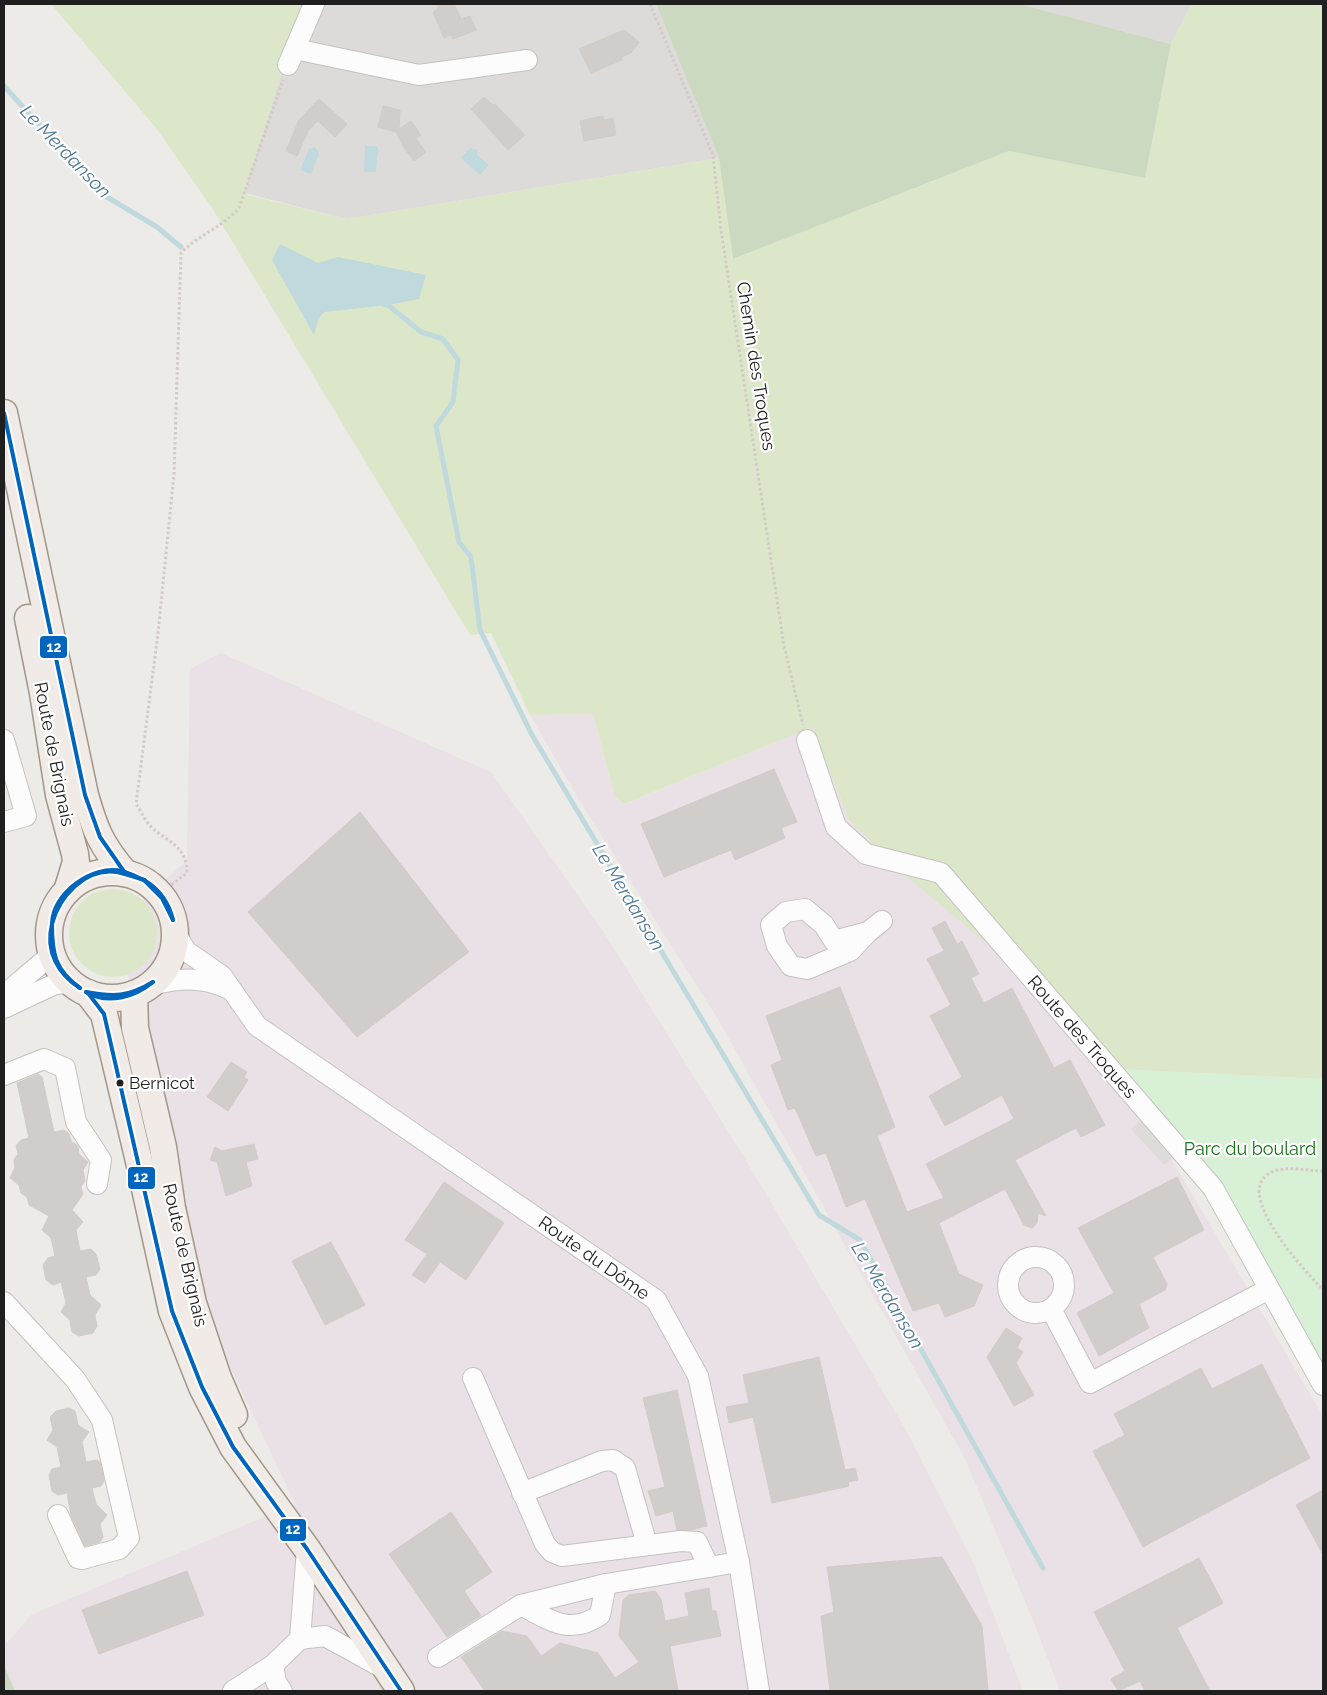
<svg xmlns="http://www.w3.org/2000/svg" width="1327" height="1695" font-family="Raleway,sans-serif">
<rect width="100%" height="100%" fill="#edebe8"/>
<g fill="#dcdbd9">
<path d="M303,4H656L719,158L347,219L244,193Z"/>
<path d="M1020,4H1192L1171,44Z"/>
</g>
<g fill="#eae1e6">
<path d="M221,653L491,772L603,931L744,1157L910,1437L974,1564L1023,1691H15L4,1665V1646L31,1615L295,1504L209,1322L155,1053L111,928L187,860L190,669Z"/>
<path d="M593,714L615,796L625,804L812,727L849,820L939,852L1113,1073L1176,1167L1323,1416V1691H1060L1034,1623L965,1459L716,1016L582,805L530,715Z"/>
</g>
<g fill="#dce7ca">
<path d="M51,4H303L244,194L347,219L719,158L733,259L1009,151L1145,178L1171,44L1192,4H1323V1079L1115,1069L1078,1019L908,878L849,820L812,727L624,804L615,796L593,714L530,715L491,633L470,635L212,208L156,128Z"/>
<circle cx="113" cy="933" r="44"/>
</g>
<g fill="#cbd9c0">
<path d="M656,4H1020L1171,44L1145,178L1009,151L733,259L719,158Z"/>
<path d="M4,1665L15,1691H4Z"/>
</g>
<path fill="#d8f0d6" d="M1115,1069L1323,1079V1385L1213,1188Z"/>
<path fill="#dddcdb" d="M1142,1119L1173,1158L1164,1165L1131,1129Z"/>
<g fill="#bfd9dd">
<path d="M365,146H377L379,151L377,157L376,172H364Z"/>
<path d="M315,147L319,154L311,174L300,170L309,149Z"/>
<path d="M470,148L477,150V155L489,165L480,175L461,158Z"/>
<path d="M280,244L318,263L338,257L426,275L419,299L388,305L324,312L319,318L314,335L272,260Z"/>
</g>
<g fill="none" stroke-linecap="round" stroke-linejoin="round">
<g stroke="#bfd9dd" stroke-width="5">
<path d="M4,86L102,194L157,227L181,247"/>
<path d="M383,304L388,305L421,332L443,339L458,360L453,402L436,426L459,542L471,557L480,630L532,735L819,1215L860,1240L1043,1568"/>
</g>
</g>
<g fill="#d0cdcb" stroke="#d0ccca">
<path d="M439,4H454L461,19L470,16L476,30L453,39L451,35L444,38L433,12L437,10Z"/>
<path d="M624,30L639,42L631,53L621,57L622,60L591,73L579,49Z"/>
<path d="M484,97L493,105L495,104L525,135L508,150L471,109Z"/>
<path d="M319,99L347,124L335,137L318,121L308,131L297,156L286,151L299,120Z"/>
<path d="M383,106L400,110L399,129L411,121L421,135L416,139L426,152L414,161L403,146L396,132L378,127Z"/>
<path d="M603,116L604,120L613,118L616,135L584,141L580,121Z"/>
<path d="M774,769L797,822L781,828L785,838L735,860L731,850L664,877L641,824Z"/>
<path d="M360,812L469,952L357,1037L248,912Z"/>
<path d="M945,921L957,944L962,941L979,974L971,978L984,1003L1012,988L1054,1068L1070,1060L1105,1125L1081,1137L1076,1128L1015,1160L1046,1216L1038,1213L1037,1223L1032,1228L1024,1225L1005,1189L939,1223L959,1274L983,1285L974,1306L945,1317L939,1303L913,1311L865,1199L846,1207L826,1153L816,1156L795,1108L788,1110L771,1065L782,1060L766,1016L840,987L895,1127L877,1136L907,1212L944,1198L926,1164L1014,1119L1002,1095L945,1126L929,1096L962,1077L930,1016L951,1005L927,959L944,951L932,928Z"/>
<path d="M231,1062L247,1072L244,1077L248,1080L228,1111L207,1097Z"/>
<path d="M38,1074L42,1077L54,1132L64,1130L69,1134L71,1141L78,1146L79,1154L88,1162L83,1170L85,1180L81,1187L83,1194L72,1210L83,1222L76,1230L80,1251L91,1249L96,1254L100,1269L96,1275L86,1277L90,1295L101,1305L95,1315L97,1326L93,1333L79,1336L72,1332L70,1320L61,1312L66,1303L61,1282L53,1285L46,1280L43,1265L48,1258L55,1256L51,1238L42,1230L49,1216L29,1205L27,1197L21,1193L19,1185L10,1178L15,1167L14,1160L18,1154L16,1146L21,1140L29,1138L17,1083Z"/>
<path d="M254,1144L258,1159L246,1162L252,1186L226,1196L217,1162L210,1160L215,1147L222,1151Z"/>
<path d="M1177,1177L1204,1230L1153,1257L1167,1284L1165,1290L1139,1304L1149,1328L1099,1356L1077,1313L1114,1293L1078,1228Z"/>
<path d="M444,1182L504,1223L466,1280L440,1262L425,1283L412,1275L427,1254L405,1240Z"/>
<path d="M331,1242L365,1305L325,1325L292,1261Z"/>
<path d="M1006,1328L1022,1338L1017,1348L1023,1352L1016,1363L1034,1395L1014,1406L987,1357Z"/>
<path d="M819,1357L845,1470L855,1468L858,1480L848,1482L849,1486L772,1503L753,1417L729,1423L726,1407L749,1403L743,1375Z"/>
<path d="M1262,1364L1310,1458L1143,1547L1093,1451L1125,1435L1114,1414L1201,1368L1212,1389Z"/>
<path d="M677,1390L707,1526L690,1530H677L673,1511L656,1516L648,1491L665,1487L643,1398Z"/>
<path d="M69,1408L75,1411L78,1425L89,1432L82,1442L86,1462L96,1460L100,1462L104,1481L101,1486L92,1488L96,1504L107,1515L100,1524L103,1537L100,1542L85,1546L71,1515L67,1493L58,1495L52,1491L49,1475L52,1469L61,1467L57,1447L47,1440L53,1430L50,1417L56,1411Z"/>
<path d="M1323,1490V1555L1296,1505Z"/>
<path d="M451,1512L492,1572L464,1591L481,1616L447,1637L389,1554Z"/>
<path d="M942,1557L982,1626L988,1691H830L821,1616L834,1612L827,1567Z"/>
<path d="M1199,1558L1223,1603L1177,1628L1210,1691H1145L1140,1681L1118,1691L1111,1679L1125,1671L1094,1612Z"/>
<path d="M187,1571L204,1615L99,1654L82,1610Z"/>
<path d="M709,1588L712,1611H716L721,1636L670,1646L678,1691H485L461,1657L502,1631L527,1636L541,1656L560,1643L598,1653L615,1678L639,1662L619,1636L623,1600L629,1595L655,1591L661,1599L665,1621L689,1616L685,1593Z"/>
</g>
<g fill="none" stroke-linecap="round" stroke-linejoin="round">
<defs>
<g id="minor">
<path d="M295,49L419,75L527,60"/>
<path d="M288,65L314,4"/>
<path d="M4,740L26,816L4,822"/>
<path d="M807,740L836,827L866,854L941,873L1213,1188L1323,1385"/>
<path d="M868,932L850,951L807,969L791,966L777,946L771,925L786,912L805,909L824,925L834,941L868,932L882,921"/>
<path d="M176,934L186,951L222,976L257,1026L656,1300L698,1376L739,1562L759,1691"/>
<path d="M151,985C179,978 202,976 229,989"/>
<path d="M4,995L51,955"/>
<path d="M4,1008L55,984L71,983"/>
<path d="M4,1075L44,1059L65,1068L76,1122L101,1160L97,1184"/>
<circle cx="1036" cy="1285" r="28"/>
<path d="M4,1302L75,1379L102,1420L129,1538L119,1549L82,1559L78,1558L58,1515"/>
<path d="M1051,1309L1090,1383L1269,1289"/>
<path d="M473,1378L545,1544L552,1552L562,1556L681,1541L697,1542L709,1567"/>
<path d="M522,1493L602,1461L613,1460L625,1468L647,1545"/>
<path d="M307,1549L300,1639L325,1636L385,1669"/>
<path d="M521,1605C549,1620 570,1636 600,1615L606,1584"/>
<path d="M438,1657L521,1605L606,1584L739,1562"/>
<path d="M273,1665L276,1682L282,1691"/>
<path d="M233,1691L273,1665L300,1639"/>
</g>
<g id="major">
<path d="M4,413L85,795C95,830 101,845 125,873"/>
<path d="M28,618L43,693L59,795L75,854L76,862L67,891"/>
<circle cx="112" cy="935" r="63"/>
<path d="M88,993L104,1014L138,1157L172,1311L202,1387L233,1447L307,1549L401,1691"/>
<path d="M134,994L135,1028L163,1147L172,1208L193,1303L218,1378L234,1415"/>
</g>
</defs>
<use href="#minor" stroke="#c3c2c0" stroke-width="22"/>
<use href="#major" stroke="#a19687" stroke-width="29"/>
<g stroke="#d5c9c7" stroke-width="3" stroke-dasharray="2.5 2.5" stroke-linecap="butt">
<path d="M650,4L713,155L721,230L784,646L803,725"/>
<path d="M163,897L171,885L187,873C187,847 170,843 152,828C146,822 141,811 136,804L158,633L174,474L181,253C199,234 222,228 239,208L283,80"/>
<path d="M1323,1171C1307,1171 1281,1164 1267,1175C1236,1198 1307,1273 1323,1290"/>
</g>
<use href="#minor" stroke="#fcfcfc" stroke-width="20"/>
<use href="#major" stroke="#f0ebe6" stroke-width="26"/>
<defs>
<g id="bus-1">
<path d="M4,413L85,795L100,837L125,873"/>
<path d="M144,880C159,889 169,903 173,920"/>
<path d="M144,880L162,898L173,920"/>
<path d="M52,924C52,954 55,970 80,988"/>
<path d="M52,924C45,951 58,974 80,988"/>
<path d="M52,924C52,894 92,864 122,871C129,873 137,877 144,880"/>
<path d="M52,924C59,897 85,867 117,872C126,874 135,877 144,880"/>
<path d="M86,992C114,997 128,997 153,982"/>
<path d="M86,992C108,1005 135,997 153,982"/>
<path d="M88,993L104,1014L172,1311L202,1387L233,1447L307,1549L401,1691"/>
</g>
</defs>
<use href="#bus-1" stroke="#fff" stroke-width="8"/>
<use href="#bus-1" stroke="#0065bd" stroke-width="4"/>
</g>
<circle fill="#1f1f1f" stroke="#fff" stroke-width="2" cx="120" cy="1083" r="4.5"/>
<g text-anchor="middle" stroke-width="4.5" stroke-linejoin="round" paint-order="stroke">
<g font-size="17" fill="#1f1f1f" stroke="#fff" text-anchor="start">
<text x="129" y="1089">Bernicot</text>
</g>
<g font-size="18" fill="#1f1f1f" stroke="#fff">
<text transform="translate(756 366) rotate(81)" y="6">Chemin des Troques</text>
<text transform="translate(54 754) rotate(79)" y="6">Route de Brignais</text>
<text transform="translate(1082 1037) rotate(49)" y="6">Route des Troques</text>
<text transform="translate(185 1255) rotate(77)" y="6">Route de Brignais</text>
<text transform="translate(594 1258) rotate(35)" y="6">Route du Dôme</text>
</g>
<g font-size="18" fill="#167317" stroke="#fff">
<text x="1250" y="1155">Parc du boulard</text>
</g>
<g font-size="19" font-style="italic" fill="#4d7896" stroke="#fff">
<text transform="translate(66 151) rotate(46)" y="7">Le Merdanson</text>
<text transform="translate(629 897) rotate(59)" y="7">Le Merdanson</text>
<text transform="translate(888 1295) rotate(59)" y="7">Le Merdanson</text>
</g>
</g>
<g stroke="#fff" stroke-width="2">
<rect x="39" y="635" width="29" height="24" rx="5" fill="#0065bd"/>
<rect x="127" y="1166" width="29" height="24" rx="5" fill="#0065bd"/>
<rect x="279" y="1518" width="28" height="24" rx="5" fill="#0065bd"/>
</g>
<g font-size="14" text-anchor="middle" font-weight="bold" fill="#fff">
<text x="54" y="652">12</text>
<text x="141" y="1182">12</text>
<text x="293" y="1534">12</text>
</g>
<rect width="1327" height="1695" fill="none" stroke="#1f1f1f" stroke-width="10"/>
</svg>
